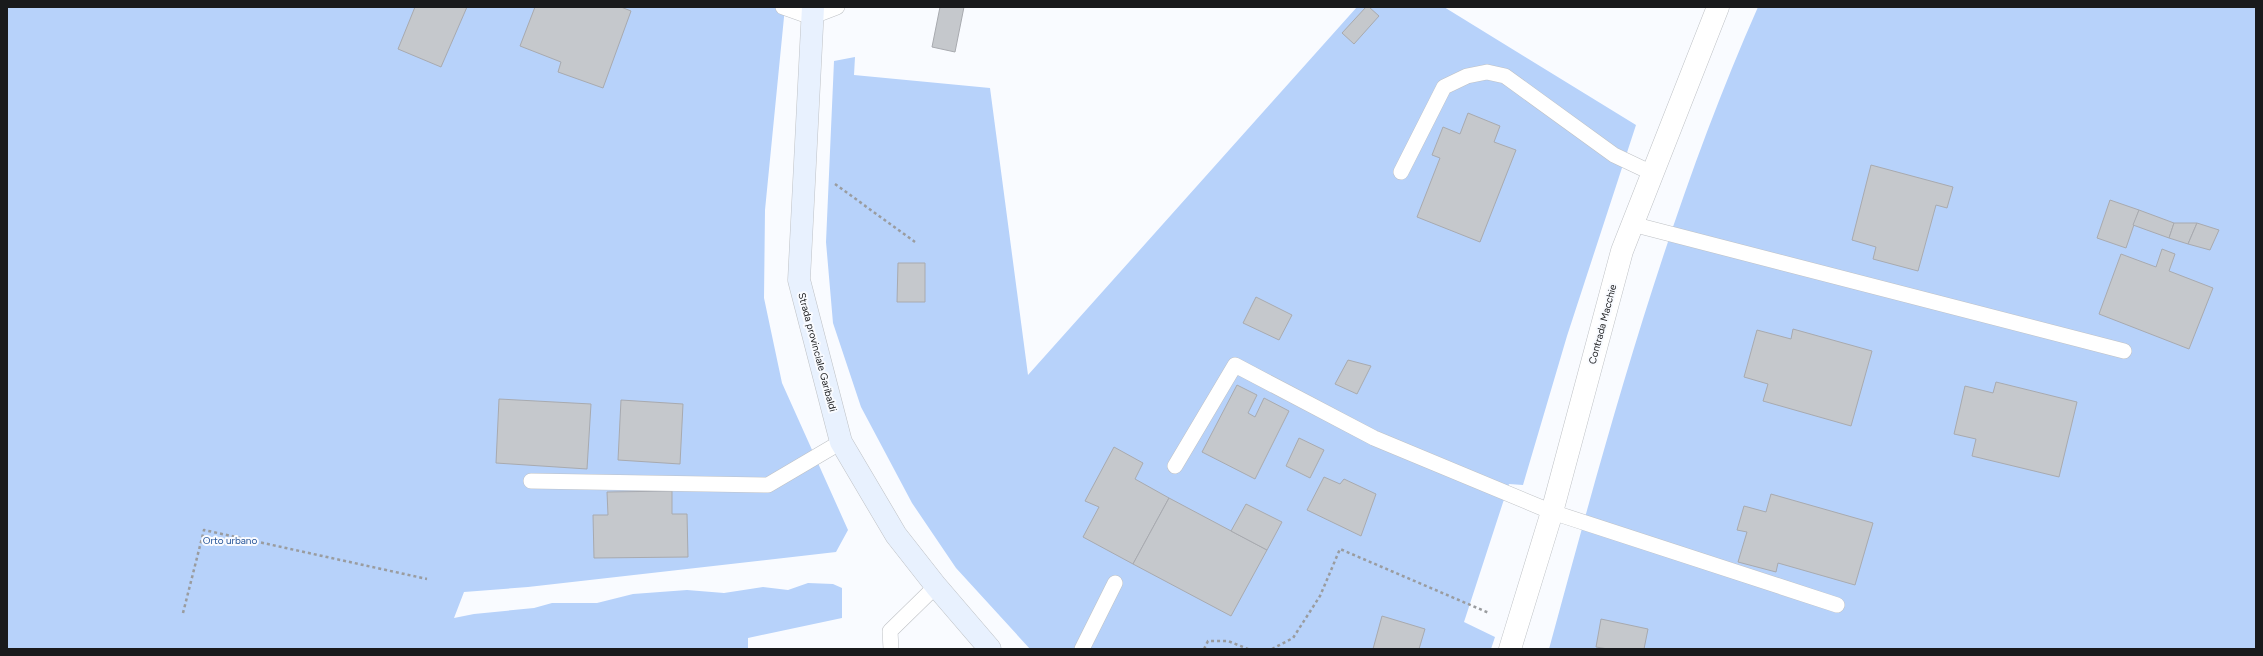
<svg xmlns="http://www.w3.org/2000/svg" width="2263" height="656" font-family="Figtree,sans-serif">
<rect width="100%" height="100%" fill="#f9fbff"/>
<g fill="#b7d2fa">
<path d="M7,7H785L765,210L764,298L782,383L848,530L836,552L528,587L464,592L454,618L474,614L534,608L552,603H597L633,594L687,590L724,593L763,587L788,590L808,583L833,584L842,588V618L748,638V649H7Z"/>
<path d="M1357,7H1444L1636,125L1567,336L1523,485L1509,484L1464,622L1495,637L1491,649H1030L956,568L912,503L861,407L833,323L826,242L834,61L855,57L854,75L990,88L1028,375Z"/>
<path d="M1758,7H2256V649H1549C1608,432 1667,213 1758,7Z"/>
</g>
<g fill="#c5c8cc" stroke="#a8aaaf">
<path d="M415,7H467L441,67L398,49Z"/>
<path d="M535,7H621L631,11L603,88L558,72L561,62L520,46Z"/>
<path d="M940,7H964L955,52L932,47Z"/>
<path d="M1366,7H1369L1379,16L1354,44L1342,33Z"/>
<path d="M1468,113L1500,126L1494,142L1516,150L1480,242L1417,217L1440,158L1432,155L1443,127L1460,134Z"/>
<path d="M1871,165L1953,187L1947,208L1936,205L1918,271L1873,259L1876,247L1852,240Z"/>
<path d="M2110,200L2139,210L2126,248L2097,238Z"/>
<path d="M2139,210L2174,223L2169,238L2133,225Z"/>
<path d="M2174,223H2197L2188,244L2169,238Z"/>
<path d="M2197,223L2219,230L2210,250L2188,244Z"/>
<path d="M2162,249L2175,254L2169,271L2213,288L2189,349L2099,314L2121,254L2156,267Z"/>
<path d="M898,263H925V302H897Z"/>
<path d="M1256,297L1292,315L1279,340L1243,323Z"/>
<path d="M1793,329L1872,351L1851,426L1763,401L1768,384L1744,377L1757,330L1791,339Z"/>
<path d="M1348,360L1371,366L1357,394L1335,384Z"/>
<path d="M1996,382L2077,402L2059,477L1972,456L1976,439L1954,434L1965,386L1993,393Z"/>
<path d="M1237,385L1257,395L1248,413L1255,417L1264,398L1289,411L1255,479L1202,452Z"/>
<path d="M499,399L591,404L587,469L496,463Z"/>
<path d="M621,400L683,404L680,464L618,460Z"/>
<path d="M1299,438L1324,450L1310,478L1286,466Z"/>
<path d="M1114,447L1143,463L1135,479L1169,498L1133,564L1083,537L1099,507L1085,501Z"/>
<path d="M1324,477L1340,484L1344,479L1376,494L1361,536L1307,510Z"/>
<path d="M672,491V514H687L688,557L594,558L593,515H608L607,492Z"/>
<path d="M1771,494L1873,523L1855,585L1778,563L1776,572L1738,562L1747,532L1737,530L1744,506L1766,512Z"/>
<path d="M1169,498L1267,550L1231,616L1133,564Z"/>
<path d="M1246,504L1282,522L1267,550L1231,531Z"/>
<path d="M1382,616L1425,629L1419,649H1373Z"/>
<path d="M1601,619L1648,629L1644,649H1608L1596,647Z"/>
</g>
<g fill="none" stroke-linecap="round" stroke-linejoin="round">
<defs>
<g id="lane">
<path d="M783,7L811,17L837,7"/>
<path d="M1401,172L1444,87L1467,76L1487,72L1505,76L1614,155L1652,173"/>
<path d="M1632,224L2124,351"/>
<path d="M1175,466L1235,365L1374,438L1552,512L1837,605"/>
<path d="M531,481L768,485L841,442"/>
<path d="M891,649L890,631L936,586"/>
<path d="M1082,649L1115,583"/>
</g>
<path id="street" d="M1510,649L1552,512L1622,251L1718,7"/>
<path id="secondary" d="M813,7L799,280L841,442L896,535L936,586L990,649"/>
</defs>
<use href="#lane" stroke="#bfc2c6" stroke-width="16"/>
<use href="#street" stroke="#bfc2c6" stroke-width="23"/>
<use href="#secondary" stroke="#bfc2c6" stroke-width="23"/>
<g stroke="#9a9c9f" stroke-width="2.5" stroke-dasharray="3 3" stroke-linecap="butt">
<path d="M835,184L915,242"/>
<path d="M183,613L204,530L427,579"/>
<path d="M1204,649L1208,641H1228L1248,649"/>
<path d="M1272,649L1293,638L1320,596L1340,549L1489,613"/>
</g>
<use href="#lane" stroke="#fff" stroke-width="15"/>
<use href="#street" stroke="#fff" stroke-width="22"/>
<use href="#secondary" stroke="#e8f1fe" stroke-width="22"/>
</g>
<g text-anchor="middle" stroke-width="4" stroke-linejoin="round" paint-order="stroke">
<g font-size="10" fill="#191a1c" stroke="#f9fbff">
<text transform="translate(1602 324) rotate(-75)" y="4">Contrada Macchie</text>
<text transform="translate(818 352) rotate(75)" y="4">Strada provinciale Garibaldi</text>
</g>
<g font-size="10" fill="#255498" stroke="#f9fbff">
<text x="230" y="544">Orto urbano</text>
</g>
</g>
<rect width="2263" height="656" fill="none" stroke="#191a1c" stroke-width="16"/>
</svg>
